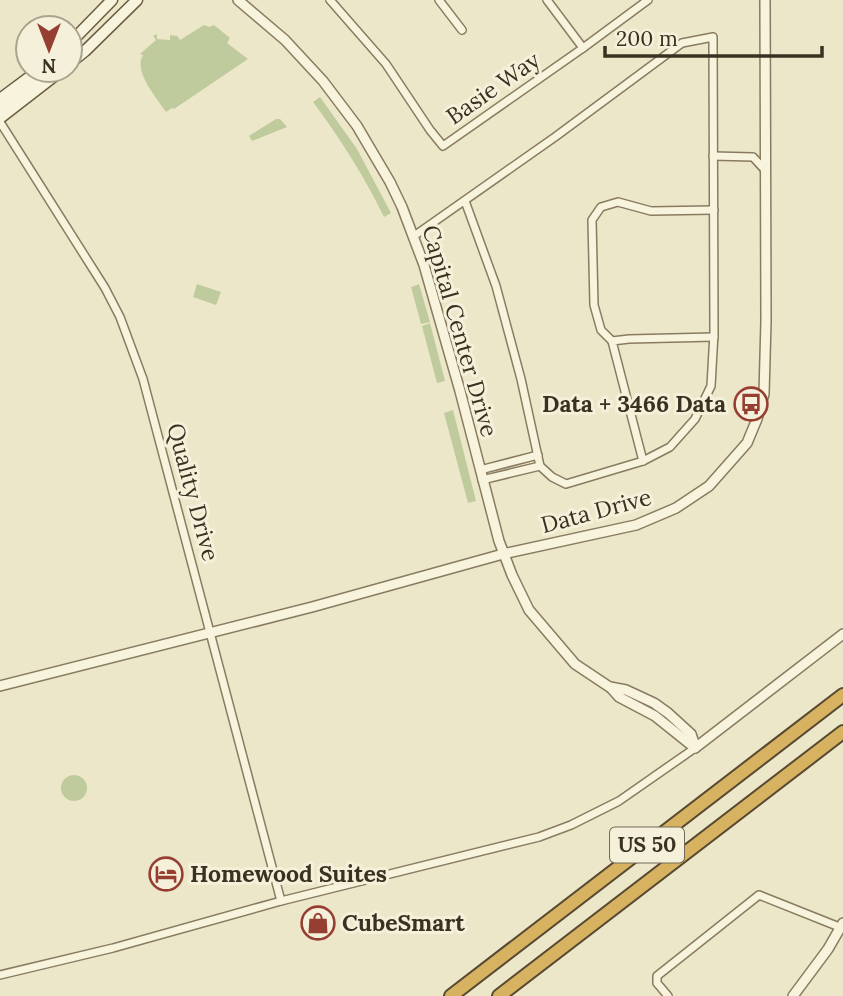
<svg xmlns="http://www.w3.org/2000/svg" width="843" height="996" font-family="Lora,serif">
<rect width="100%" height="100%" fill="#ede7c9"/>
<g fill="#c0cb9d">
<path d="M204,25L209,27L214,25L230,38L227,43L248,59L174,109L172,108L166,112C156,97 133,71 143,55L140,54L156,40L153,36L157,34V39L170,40V35L177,36L180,40Z"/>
<path d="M320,97L357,149L391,213L384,217C364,176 340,138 313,102Z"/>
<path d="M276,119H280L287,127L252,141L249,136Z"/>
<path d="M197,284L221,292L216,305L193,297Z"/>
<path d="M419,284L430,322L421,324L411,287Z"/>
<path d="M430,323L445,381L437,383L422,326Z"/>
<path d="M453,410L476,501L468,503L444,413Z"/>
<circle cx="74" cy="788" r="13"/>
</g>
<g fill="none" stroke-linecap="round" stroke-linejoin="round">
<defs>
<g id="minor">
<path d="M330,0L386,64L430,130L443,146L583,48L648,0"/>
<path d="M439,0L462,30"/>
<path d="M547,0L583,48"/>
<path d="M0,122L105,288L120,317L143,379L281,901"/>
<path d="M713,156L753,157L765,170"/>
<path d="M414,236L555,137L682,43L713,37L714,333L711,386L695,419L670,447L643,461L566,484L552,477L540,466L521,379L496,286L465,201"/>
<path d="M612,341L601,330L594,305L592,220L601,207L618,202L651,211L714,210"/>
<path d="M643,461L612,341L629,339L714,337"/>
<path d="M480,470L538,455"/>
<path d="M482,480L540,466"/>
<path d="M0,975L113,948L281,901L539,837L571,825L619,801L695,748"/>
<path d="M668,996L657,983V976L759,895L842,928"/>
</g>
<g id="tertiary">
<path d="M238,0L285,40L323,81L357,126L390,182L402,207L424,265L460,391L499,541L512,575L529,610L575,664L611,688L619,697L655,716L695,748"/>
<path d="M0,686L312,607L503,554L636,525L676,508L709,486L747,443L757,419L764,394L766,321L765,0"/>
<path d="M610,687L626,690L654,703L668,713L691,734L695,746"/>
<path d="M695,748L843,634"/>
<path d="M793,996L828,949L843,923"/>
</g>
<g id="secondary">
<path d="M70,43L112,0"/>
<path d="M70,63L85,51L137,0"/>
<path d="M0,99L39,70"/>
<path d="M0,109L51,70"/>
<path d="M0,118L62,70"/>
</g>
<g id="motorway">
<path d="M451,996L843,695"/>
<path d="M499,996L843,732"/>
</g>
</defs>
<use href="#minor" stroke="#897b5f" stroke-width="10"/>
<use href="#tertiary" stroke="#897b5f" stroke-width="12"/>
<use href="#secondary" stroke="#6b5c42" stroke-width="13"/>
<use href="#motorway" stroke="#574832" stroke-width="16"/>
<use href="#minor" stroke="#f8f3dd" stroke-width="7"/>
<use href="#tertiary" stroke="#f8f3dd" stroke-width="9"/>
<use href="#secondary" stroke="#f8f3dd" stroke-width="10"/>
<use href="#motorway" stroke="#d7b260" stroke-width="12"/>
</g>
<defs>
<symbol id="bus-ring" viewBox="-11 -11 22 22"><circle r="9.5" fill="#f5f0d9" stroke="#953e31" stroke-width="1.5"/><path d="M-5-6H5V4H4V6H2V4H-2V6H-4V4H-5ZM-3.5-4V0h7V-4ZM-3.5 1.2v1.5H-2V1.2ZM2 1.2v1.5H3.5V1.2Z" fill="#953e31"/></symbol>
<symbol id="hotel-ring" viewBox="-11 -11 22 22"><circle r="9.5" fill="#f5f0d9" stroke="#953e31" stroke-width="1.5"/><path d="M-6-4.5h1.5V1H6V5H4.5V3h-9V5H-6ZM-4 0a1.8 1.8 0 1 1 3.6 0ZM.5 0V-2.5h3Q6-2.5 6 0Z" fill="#953e31"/></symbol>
<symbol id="shop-ring" viewBox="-11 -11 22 22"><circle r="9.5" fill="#f5f0d9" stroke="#953e31" stroke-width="1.5"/><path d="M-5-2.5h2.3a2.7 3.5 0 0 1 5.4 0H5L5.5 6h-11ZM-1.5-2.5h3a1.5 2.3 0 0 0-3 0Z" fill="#953e31"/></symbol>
</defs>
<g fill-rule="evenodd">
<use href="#bus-ring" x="732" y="385" width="38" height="38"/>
<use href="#hotel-ring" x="147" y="855" width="38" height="38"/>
<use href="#shop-ring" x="299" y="904" width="38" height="38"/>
</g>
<g text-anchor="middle" stroke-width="6" stroke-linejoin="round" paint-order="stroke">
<rect fill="#f5f0d9" stroke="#726a58" stroke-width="2" x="610" y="827.5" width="74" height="35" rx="5"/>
<g font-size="21" font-weight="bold" fill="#3a3121">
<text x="647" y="852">US 50</text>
</g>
<g font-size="23" fill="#3a3121" stroke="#f5f0d9">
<text transform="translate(493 88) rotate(-35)" y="8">Basie Way</text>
<text transform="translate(460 331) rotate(74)" y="8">Capital Center Drive</text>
<text transform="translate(193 492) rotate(75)" y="8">Quality Drive</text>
<text transform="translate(596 511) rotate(-15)" y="8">Data Drive</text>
</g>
<g font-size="23" font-weight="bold" fill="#3a3121" stroke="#f5f0d9" text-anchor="start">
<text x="726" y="412" text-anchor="end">Data + 3466 Data</text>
<text x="190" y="882">Homewood Suites</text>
<text x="342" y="931">CubeSmart</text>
</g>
</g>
<g transform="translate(49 49) rotate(180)"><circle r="33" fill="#f5f0d9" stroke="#aaa48f" stroke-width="2"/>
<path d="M0-5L12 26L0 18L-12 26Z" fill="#953e31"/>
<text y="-10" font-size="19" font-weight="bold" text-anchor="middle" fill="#3a3121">N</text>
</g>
<path d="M605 46v10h217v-10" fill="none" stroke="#3a3121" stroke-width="3.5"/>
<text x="616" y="46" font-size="21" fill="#3a3121" stroke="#f5f0d9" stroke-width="5" paint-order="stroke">200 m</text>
</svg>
